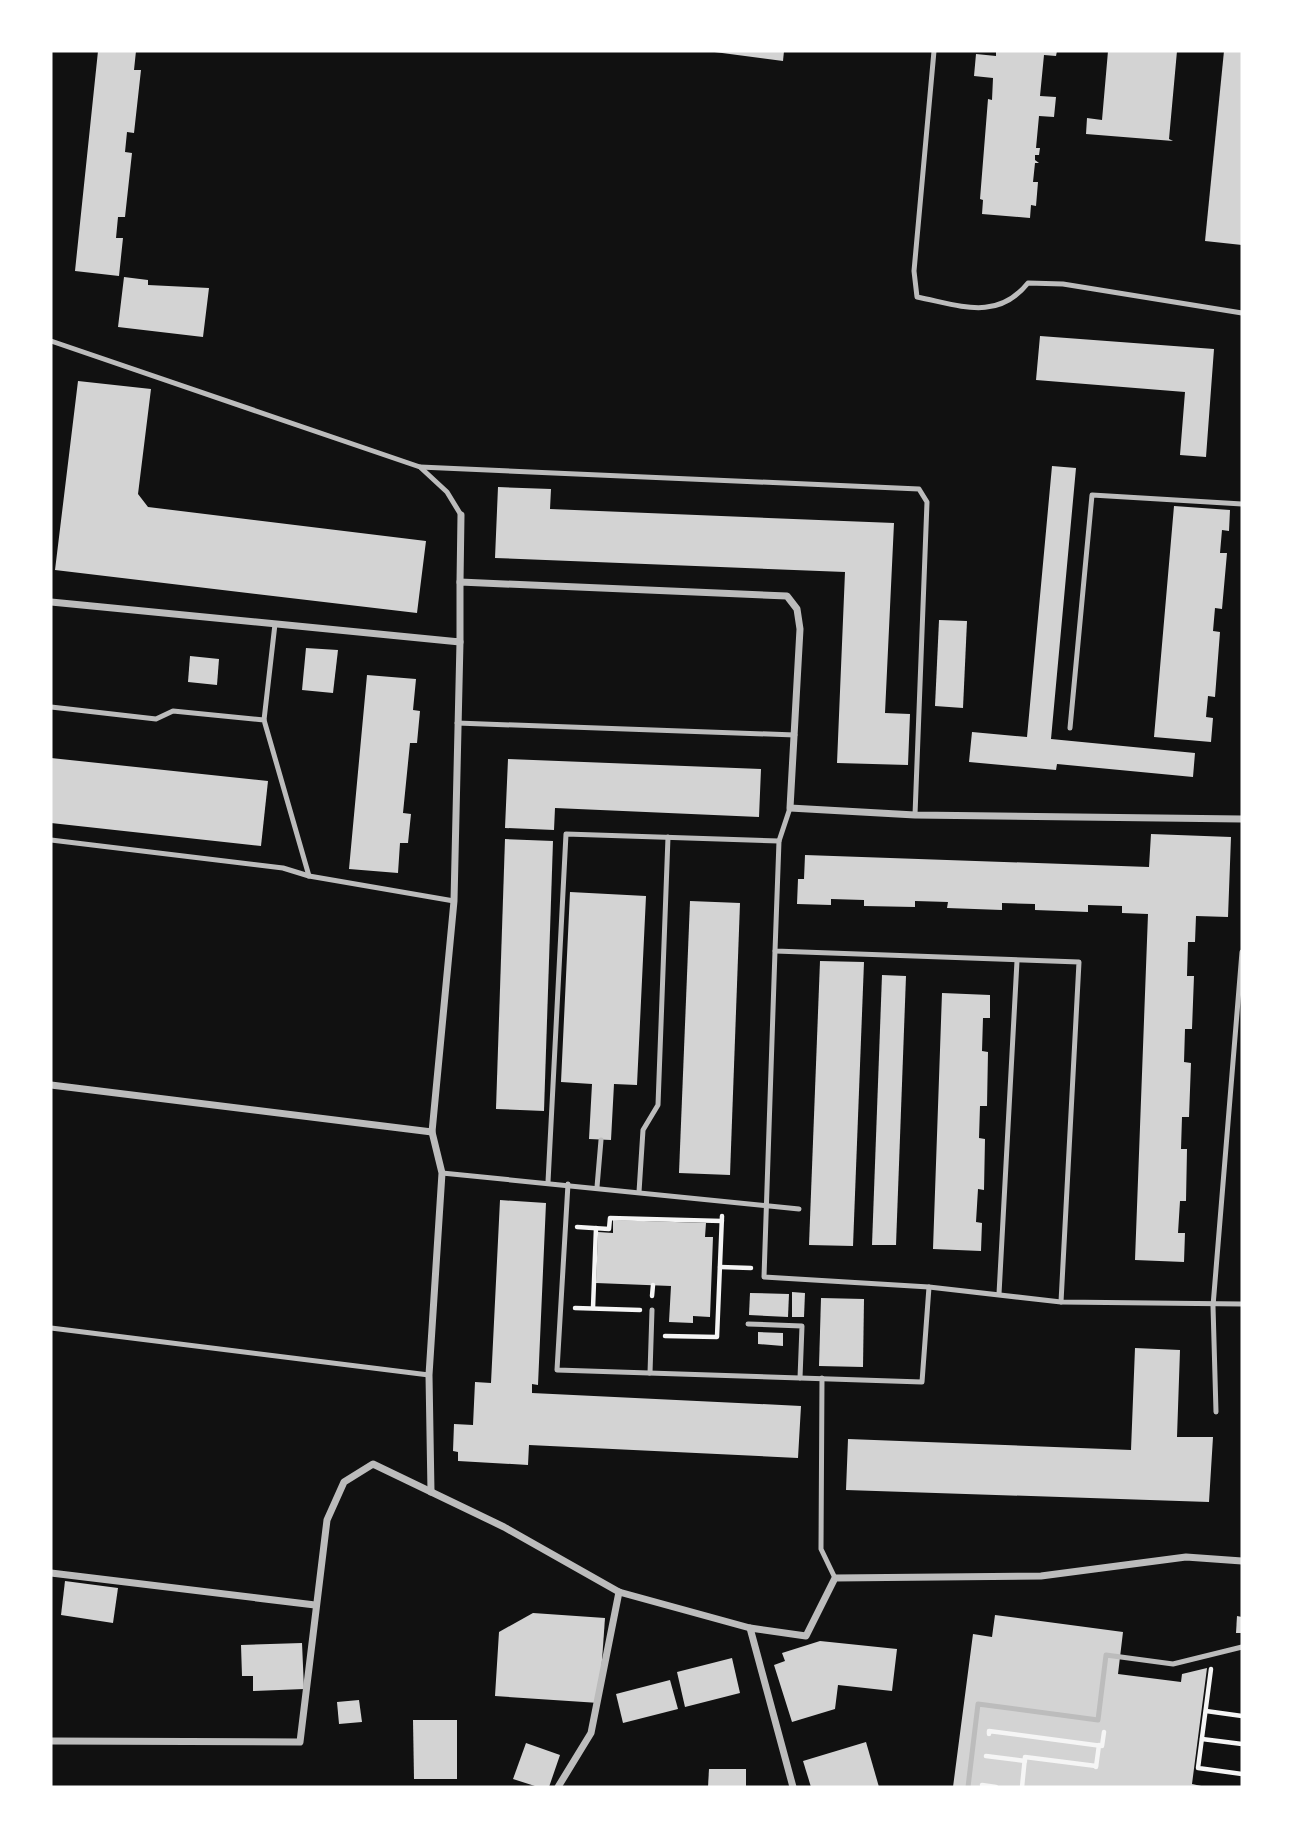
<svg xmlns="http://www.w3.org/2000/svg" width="1293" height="1838" font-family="Rubik,sans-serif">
<rect width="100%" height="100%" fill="#111"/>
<g fill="#d3d3d3">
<path d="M98,51H136L134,70H141L134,133L127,132L125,152L132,153L125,217H118L116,238H123L119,276L75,271Z"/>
<path d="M707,51H784L783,61Z"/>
<path d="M996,51H1057L1056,56L1044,55L1040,96L1056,97L1054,117L1039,116L1036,148H1040L1039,155H1035V160L1039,163H1035L1033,182H1038L1036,206L1031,205L1030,218L982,214L983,200L980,199L988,99L992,100L993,78L974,76L976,54L996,56Z"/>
<path d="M1108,51H1177L1169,139L1173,141L1086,134L1087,118L1102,120Z"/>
<path d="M1224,51H1242V245L1205,241Z"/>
<path d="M124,277L148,280V285L209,288L203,337L118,327Z"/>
<path d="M1040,336L1214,349L1206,457L1180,455L1185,392L1036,380Z"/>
<path d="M78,381L151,389L138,494L148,507L426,541L417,613L55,570Z"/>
<path d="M1052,466L1076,468L1051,739L1195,753L1193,777L1057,764L1056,770L969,762L972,732L1027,737Z"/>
<path d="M498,487L551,489L550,509L894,523L885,713L910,714L908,765L837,763L845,572L495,558Z"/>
<path d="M1174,506L1230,510L1229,531L1222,530L1220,553H1227L1222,609L1215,608L1213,631L1220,632L1215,697L1208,696L1206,717L1213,718L1211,742L1154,737Z"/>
<path d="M939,620L967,621L963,708L935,706Z"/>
<path d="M306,648L338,650L333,693L302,690Z"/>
<path d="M190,656L219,659L217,685L188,682Z"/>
<path d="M367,675L416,679L413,710L420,711L417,743H410L403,813L411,814L408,843H400L398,873L349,869Z"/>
<path d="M51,758L268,781L261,846L51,823Z"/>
<path d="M508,759L761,769L759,817L555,808L554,830L505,828Z"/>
<path d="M1151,834L1231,837L1228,917L1196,916L1195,942H1188L1187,976H1194L1192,1029H1185L1184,1062L1191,1063L1189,1117H1182L1181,1149H1187L1186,1201H1180L1178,1233H1185L1184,1262L1135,1260L1148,914L1122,913V906L1088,905V912L1035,910V904L1002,903V910L947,908L948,902L915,901V907L864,906V900L831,899V905L797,904L798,879H804L805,855L1149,867Z"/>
<path d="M505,839L553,841L544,1111L496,1109Z"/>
<path d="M570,892L646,896L637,1085L614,1084L611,1140L589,1139L592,1084L561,1082Z"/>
<path d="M690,901L740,903L730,1175L679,1173Z"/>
<path d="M820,961L864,962L853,1246L809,1245Z"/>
<path d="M882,975L906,976L896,1245H872Z"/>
<path d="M942,993L990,995V1018H983L982,1051L988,1052L987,1106H980L979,1138L985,1139L984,1190L978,1189L976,1222L982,1223L981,1251L933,1249Z"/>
<path d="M500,1200L546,1203L538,1385L532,1384V1393L801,1406L798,1458L529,1445L528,1465L458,1461V1452L453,1451L454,1424L473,1425L475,1382L491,1383Z"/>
<path d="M613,1220L706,1223L705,1237H713L710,1317L693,1316V1323L669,1322L671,1286L596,1283L598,1232L613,1233Z"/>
<path d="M792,1292L805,1293L804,1317H792Z"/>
<path d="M750,1293L789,1294L788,1317L749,1315Z"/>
<path d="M821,1298L864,1299L863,1367L819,1366Z"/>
<path d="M758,1332L783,1333V1346L758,1344Z"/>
<path d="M1135,1348L1180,1350L1177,1437H1213L1209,1502L846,1490L848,1439L1131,1450Z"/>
<path d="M65,1581L118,1588L113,1623L61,1615Z"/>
<path d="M533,1613L605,1618L599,1703L495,1696L499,1632Z"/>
<path d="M995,1615L1123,1632L1118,1674L1181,1682L1182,1674L1207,1668L1192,1784L1206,1787H953L973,1634L992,1637Z"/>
<path d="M1237,1616L1242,1617V1633H1236Z"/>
<path d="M820,1641L897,1649L892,1691L838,1685L835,1709L792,1722L774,1665L785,1661L782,1653Z"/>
<path d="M302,1643L304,1689L253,1691V1676H242L241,1645Z"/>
<path d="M732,1658L740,1693L685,1707L677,1672Z"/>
<path d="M670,1680L678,1709L623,1723L616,1694Z"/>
<path d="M359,1700L362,1722L339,1724L337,1702Z"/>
<path d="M413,1720H457V1779H414Z"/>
<path d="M866,1742L879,1787H811L803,1761Z"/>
<path d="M526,1743L560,1755L549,1787H538L513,1779Z"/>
<path d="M709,1769H746V1787H708Z"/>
</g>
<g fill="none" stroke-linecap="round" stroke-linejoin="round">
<g stroke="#f5f5f5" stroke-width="4.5">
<path d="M577,1227L609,1229L610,1218L722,1221"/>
<path d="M720,1267L751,1268"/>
<path d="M652,1296L653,1285"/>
<path d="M575,1308L640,1310"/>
<path d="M593,1308L596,1228"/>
<path d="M665,1336L717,1337L722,1216"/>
<path d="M1211,1669L1198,1768L1242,1774"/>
<path d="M1206,1711L1242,1716"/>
<path d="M989,1734V1731L1102,1746L1104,1732"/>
<path d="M1202,1739L1242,1744"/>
<path d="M986,1756L1025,1761"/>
<path d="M1096,1767L1099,1745"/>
<path d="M982,1785L996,1787"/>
<path d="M1022,1787L1025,1757L1096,1766"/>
</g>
<g stroke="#bcbcbc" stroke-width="5">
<path d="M934,51L914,271L917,297C959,305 997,322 1028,283L1063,284L1242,313"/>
<path d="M51,341L420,467L447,492L461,515"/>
<path d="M420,467L919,489L927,502L915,815"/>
<path d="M51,707L156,719L173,711L264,720L309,876"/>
<path d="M264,720L275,624"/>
<path d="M457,723L795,735"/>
<path d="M1070,728L1092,495L1242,504"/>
<path d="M51,840L283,868L309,876L454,901"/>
<path d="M779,841L775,951L1079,962L1061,1302"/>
<path d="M775,951L764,1277L929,1287L1061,1302L1242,1304"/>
<path d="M442,1173L799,1209"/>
<path d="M548,1182L566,834L779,841L790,808"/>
<path d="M568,1184L557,1370L922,1382L929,1287"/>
<path d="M597,1187L601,1140"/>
<path d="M639,1192L643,1130L658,1105L668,837"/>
<path d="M999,1294L1017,961"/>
<path d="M748,1324L802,1326L800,1378"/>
<path d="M51,1328L429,1375"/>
<path d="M650,1373L652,1310"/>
<path d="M822,1378L821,1549L835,1578"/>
<path d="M1216,1412L1213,1306L1242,952"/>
<path d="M968,1787L978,1704L1098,1720L1106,1655L1173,1664L1242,1647"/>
</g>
<g stroke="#bcbcbc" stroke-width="7">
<path d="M460,582L461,515"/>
<path d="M51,602L460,642V582L787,596L797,609L800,629L790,808L915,815L1242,819"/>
<path d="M51,1085L432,1132"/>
<path d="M431,1492L429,1375L442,1173L432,1132L454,901L460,642"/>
<path d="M51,1573L315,1605"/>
<path d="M750,1628L793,1787"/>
<path d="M51,1741L300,1742L327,1520L344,1482L373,1464L504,1527L619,1592L750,1628L806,1636L835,1578L1041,1576L1186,1557L1242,1561"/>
<path d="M558,1787L591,1733L619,1592"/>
</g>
</g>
<rect width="1293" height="1838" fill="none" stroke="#ffffff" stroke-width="105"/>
</svg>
